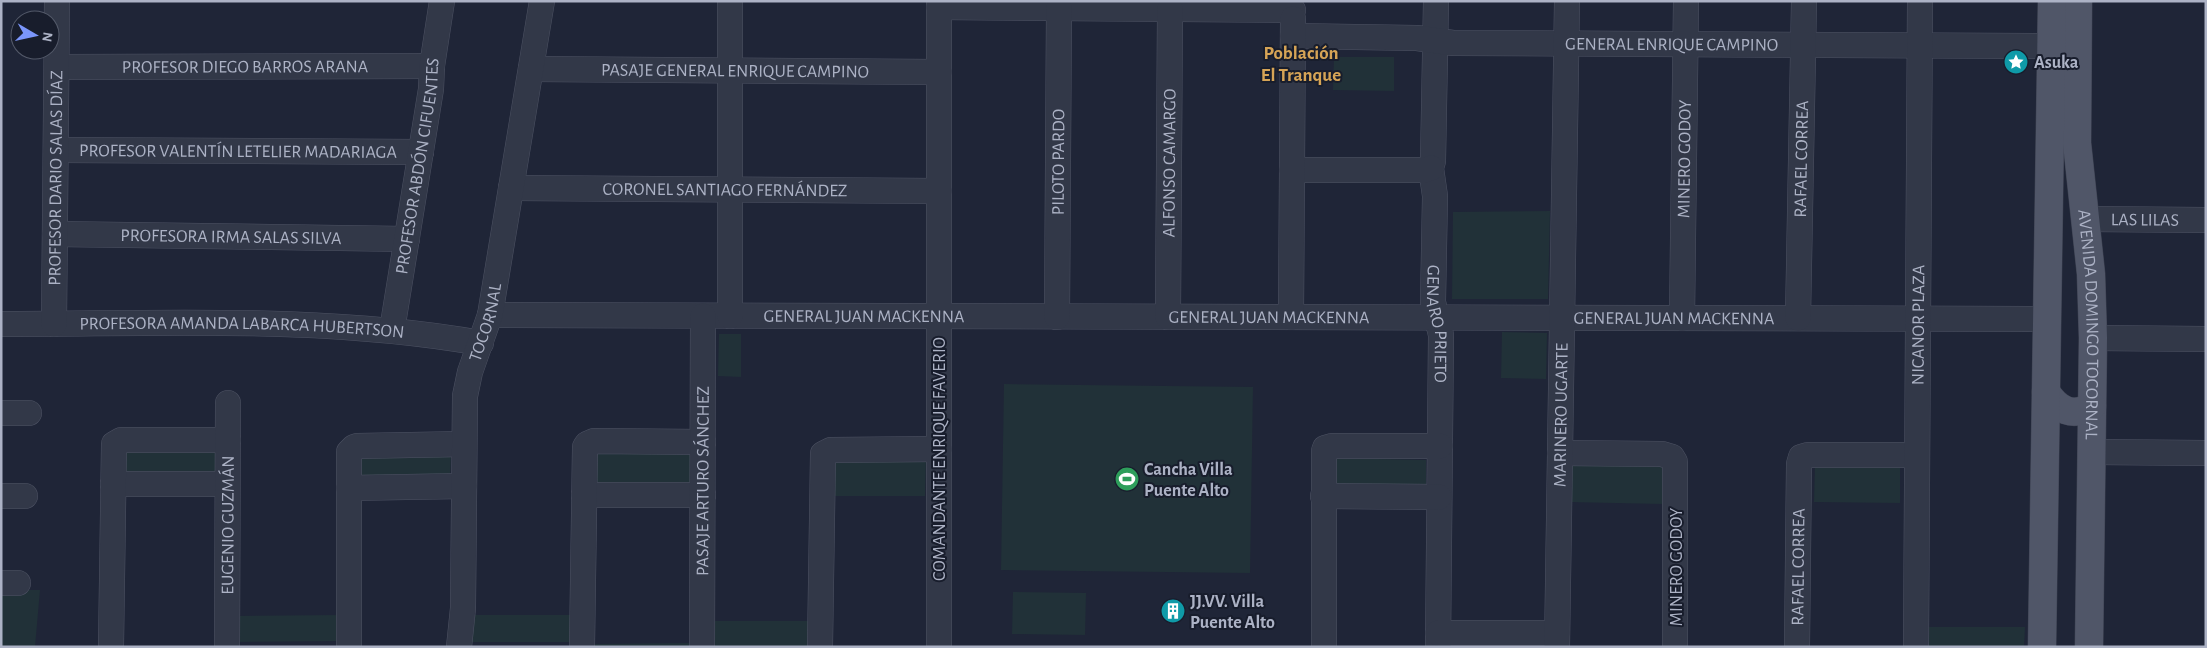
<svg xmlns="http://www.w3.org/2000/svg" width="2207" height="648" font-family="'Alegreya Sans',sans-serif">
<rect width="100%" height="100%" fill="#1f2537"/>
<g fill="#213138">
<path d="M1334,57H1394V91L1333,90Z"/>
<path d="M1550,211L1548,299H1452L1453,212Z"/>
<path d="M1502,332L1547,333L1546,379L1501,378Z"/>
<path d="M719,334H741V377L718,376Z"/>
<path d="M1004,384L1253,387L1250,573L1001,570Z"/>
<path d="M594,447L697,448L695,485L593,486Z"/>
<path d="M121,449H221L220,480L125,478Z"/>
<path d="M451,453L450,479L358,481V454Z"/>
<path d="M834,455L926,456L925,496H832Z"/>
<path d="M1332,458L1426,460V489L1332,488Z"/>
<path d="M1569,463H1665L1662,504L1568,502Z"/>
<path d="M1815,465L1900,466V503L1814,502Z"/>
<path d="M1,590H40L35,647H1Z"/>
<path d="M1013,592L1086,593L1085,635L1012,634Z"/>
<path d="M340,615V641L235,642V616Z"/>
<path d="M471,615H571L570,642H471Z"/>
<rect x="714" y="621" width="95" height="26"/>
<path d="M1928,627H2025L2024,647H1928Z"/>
<path d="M694,643V647H590V644Z"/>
</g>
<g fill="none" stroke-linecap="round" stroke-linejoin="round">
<defs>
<g id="minor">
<path id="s1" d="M1436,1L1433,161L1431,168L1435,196L1433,302L1441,335L1438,647"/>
<path d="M939,7L1293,10"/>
<path id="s2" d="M1293,36L1417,38L1453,43L2051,46"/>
<path id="s3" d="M57,67L432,66"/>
<path id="s4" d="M531,69L939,72"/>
<path id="s5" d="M56,150L421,152"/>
<path d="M1292,170H1425L1431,168"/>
<path id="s6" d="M511,188L939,191"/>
<path id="s7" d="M2085,219L2206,220"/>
<path id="s8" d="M55,234L407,239"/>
<path id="s9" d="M490,315L2047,319"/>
<path d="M730,316V1"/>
<path id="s10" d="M1057,317L1059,8"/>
<path id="s11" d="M1168,317L1170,9"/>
<path d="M1291,317L1293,19"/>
<path id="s12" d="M1682,318L1686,1"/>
<path id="s13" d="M1798,318L1804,1"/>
<path id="s14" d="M1,324C161,324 323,315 481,343"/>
<path id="s15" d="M54,324L57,1"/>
<path id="s16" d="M392,330L431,89L432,66L442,1"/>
<path d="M2093,338L2206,339"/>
<path d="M1,413H29"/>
<path d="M2092,452L2206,453"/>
<path d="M1560,453L1662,454L1672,457L1675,462V647"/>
<path d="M113,484H227"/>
<path d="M349,488L464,486"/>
<path d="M584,495H703"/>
<path d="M1,496H25"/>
<path d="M1323,496L1439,497"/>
<path d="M1,583H18"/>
<path d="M1438,633H1557"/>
<path d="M111,647L114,444L121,440H228"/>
<path id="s17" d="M227,647L228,403"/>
<path d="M349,647V452L354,447L357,446L464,444"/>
<path id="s18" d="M459,647L463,608L465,396L470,372L490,315L542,1"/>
<path d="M582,647L585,447L587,444L594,441L703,442"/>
<path id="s19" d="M702,647L703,316"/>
<path d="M820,647L823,454L831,450L939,449"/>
<path d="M939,647V1"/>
<path d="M1324,647V451L1325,448L1332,446H1440"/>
<path id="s20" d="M1557,647L1567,1"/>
<path id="s21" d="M1797,647L1799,464L1801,457L1808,455H1916"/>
<path id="s22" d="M1916,647L1920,1"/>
</g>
<g id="major">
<path id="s23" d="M2078,1L2077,143L2091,274L2093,338L2089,647"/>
<path d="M2046,392C2058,410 2072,418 2092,406"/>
<path d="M2042,647L2052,1"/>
</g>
</defs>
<use href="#minor" stroke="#4d5263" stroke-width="26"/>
<use href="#major" stroke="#3c4151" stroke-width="29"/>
<use href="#minor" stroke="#323848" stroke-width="25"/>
<use href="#major" stroke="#505668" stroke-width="28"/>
</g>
<defs>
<symbol id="sight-disc" viewBox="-11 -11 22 22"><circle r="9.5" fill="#0f9aa8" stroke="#181d2c"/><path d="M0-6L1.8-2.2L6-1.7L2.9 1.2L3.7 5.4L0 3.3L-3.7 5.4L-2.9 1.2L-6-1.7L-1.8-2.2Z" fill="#fff"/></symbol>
<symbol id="stadium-disc" viewBox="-11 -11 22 22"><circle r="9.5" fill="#2e9e5b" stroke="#181d2c"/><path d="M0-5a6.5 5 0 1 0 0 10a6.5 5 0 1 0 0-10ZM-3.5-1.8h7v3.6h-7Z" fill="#fff"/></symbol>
<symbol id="building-disc" viewBox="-11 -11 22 22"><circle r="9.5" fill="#0f9aa8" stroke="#181d2c"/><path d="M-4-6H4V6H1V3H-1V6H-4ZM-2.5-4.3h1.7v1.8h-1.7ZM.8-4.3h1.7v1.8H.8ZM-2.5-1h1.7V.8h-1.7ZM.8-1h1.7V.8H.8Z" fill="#fff"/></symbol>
</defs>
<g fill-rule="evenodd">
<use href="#sight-disc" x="2002" y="48" width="28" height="28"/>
<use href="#stadium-disc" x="1113" y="465" width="28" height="28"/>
<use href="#building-disc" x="1159" y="597" width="28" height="28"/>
</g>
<g text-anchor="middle" stroke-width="4" stroke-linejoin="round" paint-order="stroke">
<g font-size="18" fill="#acb2c5" stroke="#181d2c">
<text dy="6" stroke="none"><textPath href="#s2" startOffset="379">GENERAL ENRIQUE CAMPINO</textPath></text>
<text dy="6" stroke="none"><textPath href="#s3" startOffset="188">PROFESOR DIEGO BARROS ARANA</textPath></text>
<text dy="6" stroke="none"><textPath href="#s4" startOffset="204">PASAJE GENERAL ENRIQUE CAMPINO</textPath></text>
<text dy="6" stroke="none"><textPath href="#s5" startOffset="182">PROFESOR VALENTÍN LETELIER MADARIAGA</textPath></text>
<text dy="6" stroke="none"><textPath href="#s12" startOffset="159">MINERO GODOY</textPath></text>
<text dy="6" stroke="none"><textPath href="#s13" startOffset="159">RAFAEL CORREA</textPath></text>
<text dy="6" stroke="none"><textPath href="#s10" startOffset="155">PILOTO PARDO</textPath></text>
<text dy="6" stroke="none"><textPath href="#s11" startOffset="154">ALFONSO CAMARGO</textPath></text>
<text dy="6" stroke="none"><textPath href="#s16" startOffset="166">PROFESOR ABDÓN CIFUENTES</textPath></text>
<text dy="6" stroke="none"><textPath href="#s15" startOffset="146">PROFESOR DARIO SALAS DÍAZ</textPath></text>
<text dy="6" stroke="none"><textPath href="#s6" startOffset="214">CORONEL SANTIAGO FERNÁNDEZ</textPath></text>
<text dy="6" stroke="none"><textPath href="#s7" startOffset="60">LAS LILAS</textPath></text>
<text dy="6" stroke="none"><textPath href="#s8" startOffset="176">PROFESORA IRMA SALAS SILVA</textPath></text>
<text dy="6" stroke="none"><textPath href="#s9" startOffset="374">GENERAL JUAN MACKENNA</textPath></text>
<text dy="6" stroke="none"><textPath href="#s9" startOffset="779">GENERAL JUAN MACKENNA</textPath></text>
<text dy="6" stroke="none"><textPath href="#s9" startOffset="1184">GENERAL JUAN MACKENNA</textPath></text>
<text dy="6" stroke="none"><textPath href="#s18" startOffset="328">TOCORNAL</textPath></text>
<text dy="6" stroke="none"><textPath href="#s1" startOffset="324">GENARO PRIETO</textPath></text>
<text dy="6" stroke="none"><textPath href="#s22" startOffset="322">NICANOR PLAZA</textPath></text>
<text dy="6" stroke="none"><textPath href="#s23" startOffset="324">AVENIDA DOMINGO TOCORNAL</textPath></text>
<text dy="6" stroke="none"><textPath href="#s14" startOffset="241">PROFESORA AMANDA LABARCA HUBERTSON</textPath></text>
<text dy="6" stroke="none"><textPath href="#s20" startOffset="232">MARINERO UGARTE</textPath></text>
<text transform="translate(939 459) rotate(-90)" y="6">COMANDANTE ENRIQUE FAVERIO</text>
<text dy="6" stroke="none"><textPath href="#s19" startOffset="166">PASAJE ARTURO SÁNCHEZ</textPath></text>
<text dy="6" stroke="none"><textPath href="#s17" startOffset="122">EUGENIO GUZMÁN</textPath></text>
<text dy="6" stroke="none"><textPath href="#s21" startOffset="80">RAFAEL CORREA</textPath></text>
<text transform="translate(1676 567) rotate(-90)" y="6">MINERO GODOY</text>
</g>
<g font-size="18" font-weight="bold" fill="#acb2c5" stroke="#181d2c" text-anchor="start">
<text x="2034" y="68">Asuka</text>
<text x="1144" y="475">Cancha Villa<tspan x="1144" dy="21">Puente Alto</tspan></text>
<text x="1190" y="607">JJ.VV. Villa<tspan x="1190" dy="21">Puente Alto</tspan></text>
</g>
<g font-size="19" font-weight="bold" fill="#d6a456" stroke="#181d2c">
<text x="1301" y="59">Población<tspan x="1301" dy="22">El Tranque</tspan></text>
</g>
</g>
<rect width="2207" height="648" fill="none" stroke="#acb2c5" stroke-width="5"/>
<g transform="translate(35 35) rotate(99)"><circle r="24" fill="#181d2c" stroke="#535969"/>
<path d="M0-4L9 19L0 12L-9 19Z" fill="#7b96fb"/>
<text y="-8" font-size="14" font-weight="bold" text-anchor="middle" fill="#acb2c5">N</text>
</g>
</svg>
